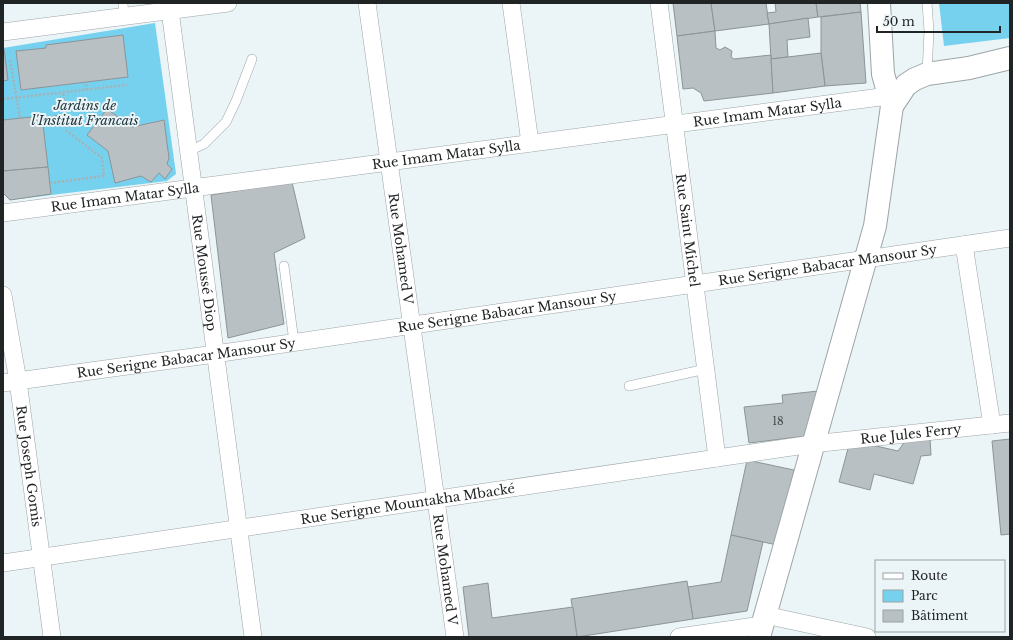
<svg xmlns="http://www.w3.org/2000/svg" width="1013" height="640" font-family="'Libre Baskerville',serif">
<rect width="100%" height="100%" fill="#ebf4f7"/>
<g fill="#76d1ef">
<path d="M939,3H1010V38L944,46Z"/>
<path d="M155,23L176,174L167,181L10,200L3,193V48Z"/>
</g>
<g fill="#b8c0c3" stroke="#8c9497">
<path d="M673,3H711L715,31L677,36Z"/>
<path d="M711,3H766L769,24L715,31Z"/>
<path d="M775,3H816L818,17L769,24L767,13L776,12Z"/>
<path d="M816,3H860L861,12L818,17Z"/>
<path d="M861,12L866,83L825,86L821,53V17Z"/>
<path d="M808,18L810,37L787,40L788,57L771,59L769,24Z"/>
<path d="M715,31L716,48L720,50L725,47L732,51L731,57L734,59L771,55L773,93L704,101L701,93L693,88L683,89L677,36Z"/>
<path d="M123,35L128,77L21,90L16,51L46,48V45Z"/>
<path d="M3,49H4L8,80L3,81Z"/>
<path d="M821,53L825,86L773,93L771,59Z"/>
<path d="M107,109L132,127L164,120L169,158L167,164L172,169L165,179L159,173L151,182L141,176L115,183L108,151L87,135Z"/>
<path d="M42,116L48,167L3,171V120Z"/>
<path d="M48,167L51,194L10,200L3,193V171Z"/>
<path d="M292,182L305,238L274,253L284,324L228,338L211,195Z"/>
<path d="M818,391L806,436L749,443L744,407L783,403L782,395Z"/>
<path d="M930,438L931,455L921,456L913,484L874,474L870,490L839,482L849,445L860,448L863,443L898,451L906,440Z"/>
<path d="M1010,439V534L1001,535L992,441Z"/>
<path d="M747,460L794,470L777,545L731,535Z"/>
<path d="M731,535L763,542L747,611L693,619L688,587L721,582Z"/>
<path d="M687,581L693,619L577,637L571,599Z"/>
<path d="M488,583L492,618L573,607L577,637H469L463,587Z"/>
</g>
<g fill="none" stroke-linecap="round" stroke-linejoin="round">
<defs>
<g id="service">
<path d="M123,3L124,17"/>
<path d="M927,3L929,31L927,73"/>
<path d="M189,151L204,144L226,122L236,101L252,59"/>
<path d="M284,266L294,342"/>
<path d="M629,386L706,369"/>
</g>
<g id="minor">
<path id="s1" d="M169,3L253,637"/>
<path id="s2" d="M367,3L455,637"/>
<path d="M511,3L530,143"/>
<path id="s3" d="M659,3L717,458"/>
<path d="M3,32L228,3"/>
<path id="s4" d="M3,213L888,96"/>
<path d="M964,245L992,425"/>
<path id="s5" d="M3,295L18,381L52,637"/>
<path id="s6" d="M3,383L215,354L1010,238"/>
<path id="s7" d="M3,563L812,444L1010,423"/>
<path d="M765,615L867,637"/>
<path d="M679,637L762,625"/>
</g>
<g id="tertiary">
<path d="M892,106L906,85L915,79L927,74L969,68L1010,58"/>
<path d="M759,637L875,226L892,106L883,74L879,3"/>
</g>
</defs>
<use href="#service" stroke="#9da5a8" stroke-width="10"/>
<use href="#minor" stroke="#9da5a8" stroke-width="18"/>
<use href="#tertiary" stroke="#9da5a8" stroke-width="24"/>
<g stroke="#a9b0b2" stroke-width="2.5" stroke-dasharray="2 2" stroke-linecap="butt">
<path d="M10,60L20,118"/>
<path d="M86,84L87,90"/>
<path d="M3,99L127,85"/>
<path d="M50,183L104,176L102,158L67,131L63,92"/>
</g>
<use href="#service" stroke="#fff" stroke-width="9"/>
<use href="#minor" stroke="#fff" stroke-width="17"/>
<use href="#tertiary" stroke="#fff" stroke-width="22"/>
</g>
<circle fill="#7b8c92" cx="57" cy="121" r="6"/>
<g text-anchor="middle" stroke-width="4" stroke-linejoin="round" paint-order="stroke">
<g font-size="11" fill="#474b4c">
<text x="778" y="425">18</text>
</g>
<g font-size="13" font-style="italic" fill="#20373f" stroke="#ebf4f7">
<text x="85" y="110">Jardins de<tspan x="85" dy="15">l'Institut Francais</tspan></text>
</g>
<g font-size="13" fill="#212425" stroke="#ebf4f7">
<text dy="5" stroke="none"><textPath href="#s4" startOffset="771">Rue Imam Matar Sylla</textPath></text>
<text dy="5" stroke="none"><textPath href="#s4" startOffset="447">Rue Imam Matar Sylla</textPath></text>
<text dy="5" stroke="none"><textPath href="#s4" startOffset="123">Rue Imam Matar Sylla</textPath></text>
<text dy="5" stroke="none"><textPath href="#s3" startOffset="229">Rue Saint Michel</textPath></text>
<text dy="5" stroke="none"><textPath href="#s2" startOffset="248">Rue Mohamed V</textPath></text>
<text dy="5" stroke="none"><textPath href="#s6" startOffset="833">Rue Serigne Babacar Mansour Sy</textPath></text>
<text dy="5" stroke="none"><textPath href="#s1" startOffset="272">Rue Moussé Diop</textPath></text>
<text dy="5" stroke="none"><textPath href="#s6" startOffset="509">Rue Serigne Babacar Mansour Sy</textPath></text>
<text dy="5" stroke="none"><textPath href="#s6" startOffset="185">Rue Serigne Babacar Mansour Sy</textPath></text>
<text dy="5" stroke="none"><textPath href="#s7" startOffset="917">Rue Jules Ferry</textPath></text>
<text dy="5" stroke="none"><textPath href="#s5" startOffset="173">Rue Joseph Gomis</textPath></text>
<text dy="5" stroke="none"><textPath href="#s7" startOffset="409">Rue Serigne Mountakha Mbacké</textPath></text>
<text dy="5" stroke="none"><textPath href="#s2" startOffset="572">Rue Mohamed V</textPath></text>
</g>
</g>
<rect width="1013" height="640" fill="none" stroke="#212425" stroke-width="8"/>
<rect x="875" y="560" width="130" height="72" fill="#ebf4f7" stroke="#9aa1a3"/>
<rect x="883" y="573" width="20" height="6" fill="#ffffff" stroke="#9aa1a3"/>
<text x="911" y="580" font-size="12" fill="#212425">Route</text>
<rect x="883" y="590" width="20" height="12" fill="#76d1ef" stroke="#9aa1a3"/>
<text x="911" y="600" font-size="12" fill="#212425">Parc</text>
<rect x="883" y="610" width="20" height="12" fill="#b8c0c3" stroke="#9aa1a3"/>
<text x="911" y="620" font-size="12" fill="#212425">Bâtiment</text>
<path d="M877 26v6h123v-6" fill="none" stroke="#212425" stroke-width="2"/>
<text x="883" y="26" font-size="12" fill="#212425" stroke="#ebf4f7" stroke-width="3" paint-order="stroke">50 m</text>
</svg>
